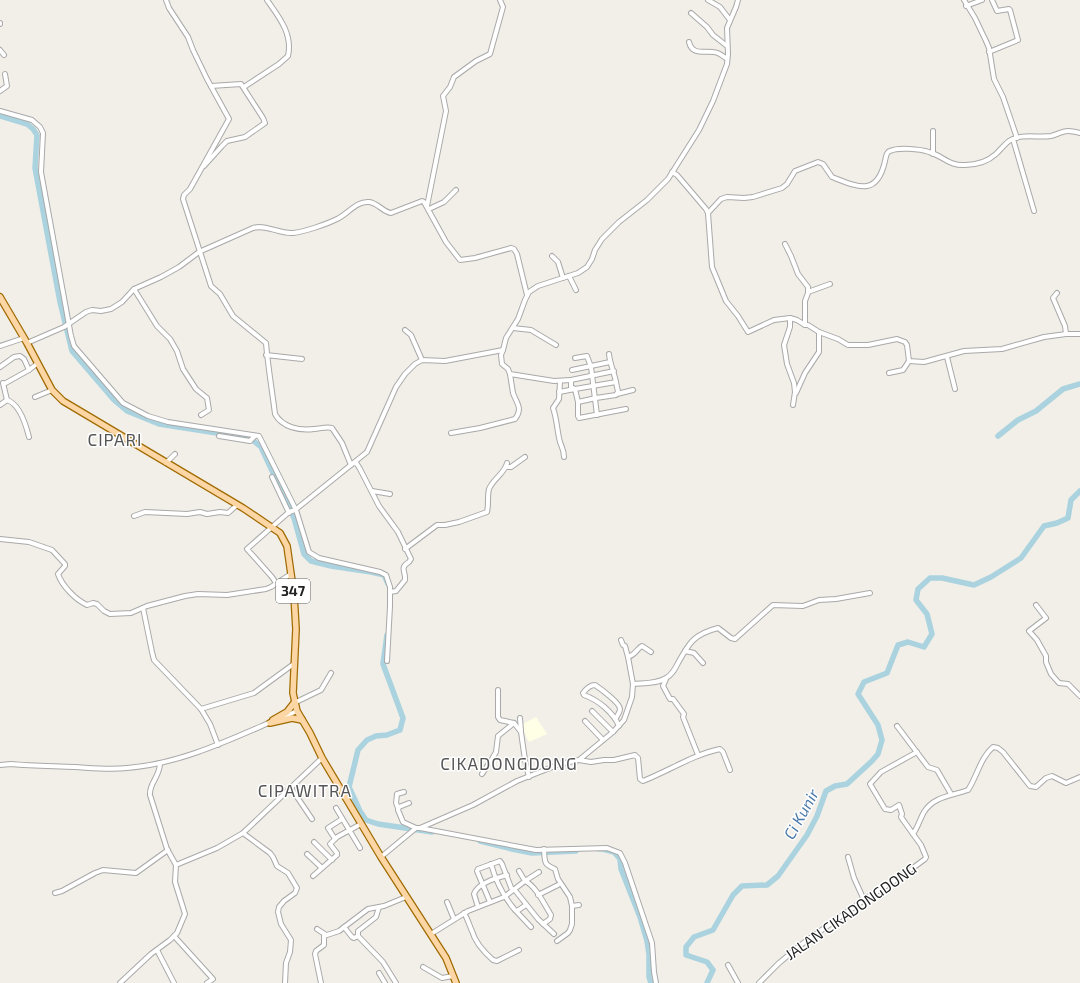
<svg xmlns="http://www.w3.org/2000/svg" width="1080" height="983" font-family="'Exo 2',sans-serif">
<rect width="100%" height="100%" fill="#f2efe9"/>
<path fill="#ffffe5" d="M536,717L547,734L529,742L521,725Z"/>
<g fill="none" stroke-linecap="round" stroke-linejoin="round">
<g stroke="#aad3df" stroke-width="5.5">
<path d="M0,116L27,124L33,129L37,135L35,168L60,302L72,351L114,400L127,411L159,424L249,438L255,442L261,447L294,518L304,554L311,561L331,566L371,572L384,575L388,584"/>
<path d="M998,436L1018,420L1036,411L1063,389L1080,384"/>
<path d="M387,635L383,664L403,718L400,730L387,735L376,736L367,740L358,750L349,787L360,811L366,820L378,824L432,832"/>
<path d="M480,841L512,849L532,853L576,851"/>
<path d="M599,849H603L614,852L620,859L621,869L640,917L647,941L649,954V977L651,983"/>
<path d="M707,983L713,970L707,962L686,955V947L694,937L713,930L733,895L742,886L767,885L778,876L807,835L817,816L826,791L835,786L847,784L872,761L878,754L882,740L878,725L858,694L864,682L887,673L898,645L908,642L924,647L932,634L927,614L916,600L918,589L930,578H942L974,585L991,577L1021,558L1044,526L1057,523L1068,518L1071,500L1080,491"/>
</g>
<defs>
<g id="minor">
<path d="M166,0L169,8L188,37L193,50L207,79L229,119L190,189L184,195L183,199L211,286L220,294L233,316L266,343C268,367 272,390 275,414C282,427 299,431 314,429C320,429 326,426 332,428L342,443L351,465"/>
<path d="M708,0L720,7L730,20"/>
<path d="M964,0L975,18L986,41L989,48L994,79L1003,97L1017,138"/>
<path d="M966,6L982,0"/>
<path d="M691,13L707,27L713,35L727,46"/>
<path d="M0,23V24"/>
<path d="M689,42C692,55 703,51 713,52C719,52 723,56 727,59"/>
<path d="M0,50L4,55"/>
<path d="M989,52L1018,40L1010,10L1009,9L997,11L992,0"/>
<path d="M244,87L279,64L288,56C293,34 279,17 267,0"/>
<path d="M0,91L7,86L5,74"/>
<path d="M0,111L32,120L40,127L43,133L41,172L71,336L74,346L123,403L148,416L168,422L259,436L296,510L309,552L319,558L380,572L386,575L390,587V606L387,661"/>
<path d="M933,131V154"/>
<path d="M1013,139L1034,211"/>
<path d="M204,166L222,146L227,141L245,137L265,123L263,118L241,84L211,86"/>
<path d="M672,172L677,175L706,209L708,213L712,267L726,301L738,316L748,332L774,320L790,318L797,320L805,325H808L819,332L838,339L848,345H868L897,339L905,342L907,345L909,361L924,362L964,351L1002,349L1044,337L1066,334H1080"/>
<path d="M427,206L446,111L443,96L450,87L454,77L476,61L490,54L503,7L500,0"/>
<path d="M429,209L444,202L456,190"/>
<path d="M708,213L721,199L727,197L744,198L753,197L782,188L787,184L795,171L818,162L823,164L832,177C858,187 877,197 885,161C886,157 886,152 890,151C898,147 920,149 929,152C943,156 949,166 965,165C977,165 987,162 996,154C1000,150 1004,145 1009,141C1021,133 1037,138 1051,136C1056,135 1062,131 1068,131C1072,131 1076,132 1080,133"/>
<path d="M785,244L791,256L798,274L808,287V293L805,301V325"/>
<path d="M552,256L558,262L563,278"/>
<path d="M569,276L576,290"/>
<path d="M134,289L157,326L170,339L177,351L183,369L196,389L207,398L209,410L201,415"/>
<path d="M808,292L830,284"/>
<path d="M1057,293L1053,298L1065,326L1066,334"/>
<path d="M790,318V327L784,345L787,364L794,383L795,392L793,405"/>
<path d="M513,328L531,330L556,345"/>
<path d="M405,330L411,335L422,360"/>
<path d="M27,343L64,327L86,312L92,310L101,311L111,309L122,302L134,289L161,277L179,267L199,252L253,228C266,224 279,234 293,233C304,232 327,224 337,219C348,214 356,201 369,202C378,203 383,212 391,213L422,201L424,202L446,242L460,260L475,258L511,248L514,249L517,254L527,295"/>
<path d="M0,346L24,338"/>
<path d="M503,350L501,355L502,364L508,369L510,374L554,381L571,380"/>
<path d="M609,354C610,364 614,372 616,382L575,389L571,387V380L614,371"/>
<path d="M266,355L302,359"/>
<path d="M947,357L955,389"/>
<path d="M575,358L587,356L591,367L597,415"/>
<path d="M0,367L14,357L20,356L24,359L29,370"/>
<path d="M572,370L610,362"/>
<path d="M889,373L903,370L909,361"/>
<path d="M560,382L559,399L553,408C557,419 557,431 560,442C562,448 564,450 564,457"/>
<path d="M4,384L29,370L38,363"/>
<path d="M559,392L575,389L578,402V416L579,418L626,409"/>
<path d="M796,393L805,373L819,352V332"/>
<path d="M617,394L633,390"/>
<path d="M35,397L52,390"/>
<path d="M7,400C20,404 26,425 29,437"/>
<path d="M578,402L596,398L616,395L618,392L616,382"/>
<path d="M0,405L7,400L3,383"/>
<path d="M451,433L480,428L515,419C523,408 517,404 513,393C512,387 511,380 510,374"/>
<path d="M219,436L250,441L255,436"/>
<path d="M166,463L175,454"/>
<path d="M354,463L357,464L360,469L379,506L398,532L411,559L409,562C399,568 406,571 405,580L396,591L390,592"/>
<path d="M506,467H511L525,457"/>
<path d="M272,477L289,513"/>
<path d="M372,491L390,494"/>
<path d="M134,516L145,512L187,514L200,512L207,514L220,512L228,513L237,505"/>
<path d="M0,539L29,542L52,550L65,564V566L58,574C62,586 76,600 87,605L93,603L97,604L104,611L110,614L131,613L147,606L185,596L198,594L227,595L266,589L271,587L291,574"/>
<path d="M405,549L437,525H445L459,522L487,512C489,504 487,497 489,489C493,479 505,473 507,463"/>
<path d="M276,583L272,577L247,549L289,512L295,510L367,452L396,387L405,374L415,364L422,360L445,361L503,350L506,338L518,319L525,300L529,292L538,286L578,273L587,267L592,259L595,250L602,239L619,222L647,200L668,179L699,130L713,101L727,64L728,54L727,28L736,7L738,0"/>
<path d="M1036,605L1046,618L1029,631L1037,640L1046,656V662L1051,674L1059,683L1068,684L1080,696"/>
<path d="M143,608L152,652L154,660L201,709L210,724L218,745"/>
<path d="M685,651L694,653L703,663"/>
<path d="M628,657C637,654 637,648 642,646L651,652"/>
<path d="M666,679L663,686L670,699H673L684,714L683,717L698,755"/>
<path d="M633,684C643,683 657,684 666,678C672,675 675,669 678,663C689,643 694,634 718,628L731,638L735,639L773,605L803,606L819,600L836,599L870,593"/>
<path d="M498,690V717L500,720L514,723L521,732L525,760L529,777"/>
<path d="M294,703L321,690L331,673"/>
<path d="M201,709L254,693L295,663"/>
<path d="M592,711L613,732"/>
<path d="M283,717L297,711"/>
<path d="M520,718L521,731"/>
<path d="M616,718C617,716 620,712 620,709C620,703 601,689 595,685C591,685 586,689 583,693L584,695C598,700 613,712 619,726"/>
<path d="M585,721L603,740"/>
<path d="M897,726L928,767L937,770L951,794"/>
<path d="M579,760L591,762L604,760H614L635,755L638,758L640,779L643,781C669,771 692,755 720,749L723,752L730,770"/>
<path d="M160,763C160,777 149,783 150,795L167,849L176,865"/>
<path d="M0,765L11,764C33,766 54,766 75,767C92,768 110,770 127,768C178,764 225,742 271,722"/>
<path d="M482,774L492,759L496,752L498,736L514,723"/>
<path d="M291,788L312,819"/>
<path d="M409,803L399,807L398,810L403,822L416,828"/>
<path d="M336,808L360,848"/>
<path d="M398,808L396,803L397,794L404,792"/>
<path d="M420,828L536,850L607,848L620,853L625,863L652,943L654,972L656,983"/>
<path d="M243,833L270,853L273,857L277,866L288,873L297,888L295,893L284,901L279,907L278,912L281,924L291,940L290,952L286,963L285,983"/>
<path d="M913,834L901,817L902,814L899,805L891,810L885,809L870,784L881,772L917,752"/>
<path d="M335,839L328,828L342,819"/>
<path d="M314,842L332,860"/>
<path d="M544,849C545,862 543,864 555,869L558,879L570,897L572,906V924L570,930L568,933L557,941"/>
<path d="M307,854L322,868"/>
<path d="M381,857L416,828H420L473,805L517,781L560,764L579,760L613,732L624,720L632,697L633,684L628,657L625,646L623,645L621,640"/>
<path d="M848,857L854,878L864,900"/>
<path d="M491,864C496,882 503,896 515,910L517,911L526,905"/>
<path d="M519,871L525,881"/>
<path d="M313,876L337,855V853L330,844L337,837L361,824"/>
<path d="M525,881L539,872"/>
<path d="M514,889L538,919L554,934"/>
<path d="M55,893L62,891L95,873L103,870L136,873L168,850"/>
<path d="M538,895L558,885"/>
<path d="M447,902L454,919"/>
<path d="M490,902L477,871L478,869L500,861L502,864L512,890"/>
<path d="M572,906L579,905"/>
<path d="M478,907L474,894C478,883 496,878 507,875"/>
<path d="M516,911L531,927"/>
<path d="M464,913C468,919 469,925 472,931C475,942 485,953 493,960L497,961L519,950"/>
<path d="M344,927L352,937L354,938L358,936L383,962L396,983"/>
<path d="M317,929L326,935"/>
<path d="M431,934L468,911L504,897L525,881C536,886 544,904 551,915L550,919L543,924"/>
<path d="M174,936L213,979L207,983"/>
<path d="M358,936V931L376,917L379,907"/>
<path d="M157,950L174,983"/>
<path d="M728,965L738,983"/>
<path d="M423,967L442,978L453,976"/>
<path d="M379,973L385,983"/>
<path d="M120,983L151,954L170,940L177,933L185,914L175,882L176,865L217,848L243,833L322,758"/>
<path d="M321,983L315,954L316,951L324,945V936L339,931L368,909L384,906L406,897"/>
<path d="M759,983L779,963L802,944L868,897L902,876L925,859L926,857L921,845L913,834C918,827 920,819 924,812C934,796 952,796 968,790C977,777 980,758 993,747L998,748L1003,752L1030,786L1036,787L1046,778L1052,776L1066,783L1080,777"/>
</g>
<g id="major">
<path d="M0,297L27,343L52,390L63,401L243,508L280,533L287,546L294,595L296,629L293,693L297,711L310,733L322,758L381,857L446,958L456,983"/>
<path d="M273,720L287,712L294,703"/>
<path d="M270,723L292,718L302,720"/>
</g>
</defs>
<use href="#minor" stroke="#a9a9a9" stroke-width="6"/>
<use href="#major" stroke="#a06b00" stroke-width="8"/>
<use href="#minor" stroke="#fff" stroke-width="4"/>
<use href="#major" stroke="#fcd6a4" stroke-width="5.5"/>
</g>
<g text-anchor="middle" stroke-width="3" stroke-linejoin="round" paint-order="stroke">
<rect fill="#fff" stroke="#646464" stroke-width="1" x="276" y="579" width="34" height="24" rx="3"/>
<g font-size="14" font-weight="bold" fill="#222">
<text x="293" y="596">347</text>
</g>
<g font-size="15" fill="#222" stroke="#fff">
<text transform="translate(851 912) rotate(-35)" y="5">JALAN CIKADONGDONG</text>
</g>
<g font-size="16" font-style="italic" fill="#4a7aab" stroke="#fff">
<text transform="translate(801 814) rotate(-61)" y="6">Ci Kunir</text>
</g>
<g font-size="17" letter-spacing="1" fill="#555" stroke="#fff">
<text x="115" y="446">CIPARI</text>
<text x="509" y="770">CIKADONGDONG</text>
<text x="305" y="797">CIPAWITRA</text>
</g>
</g>
</svg>
